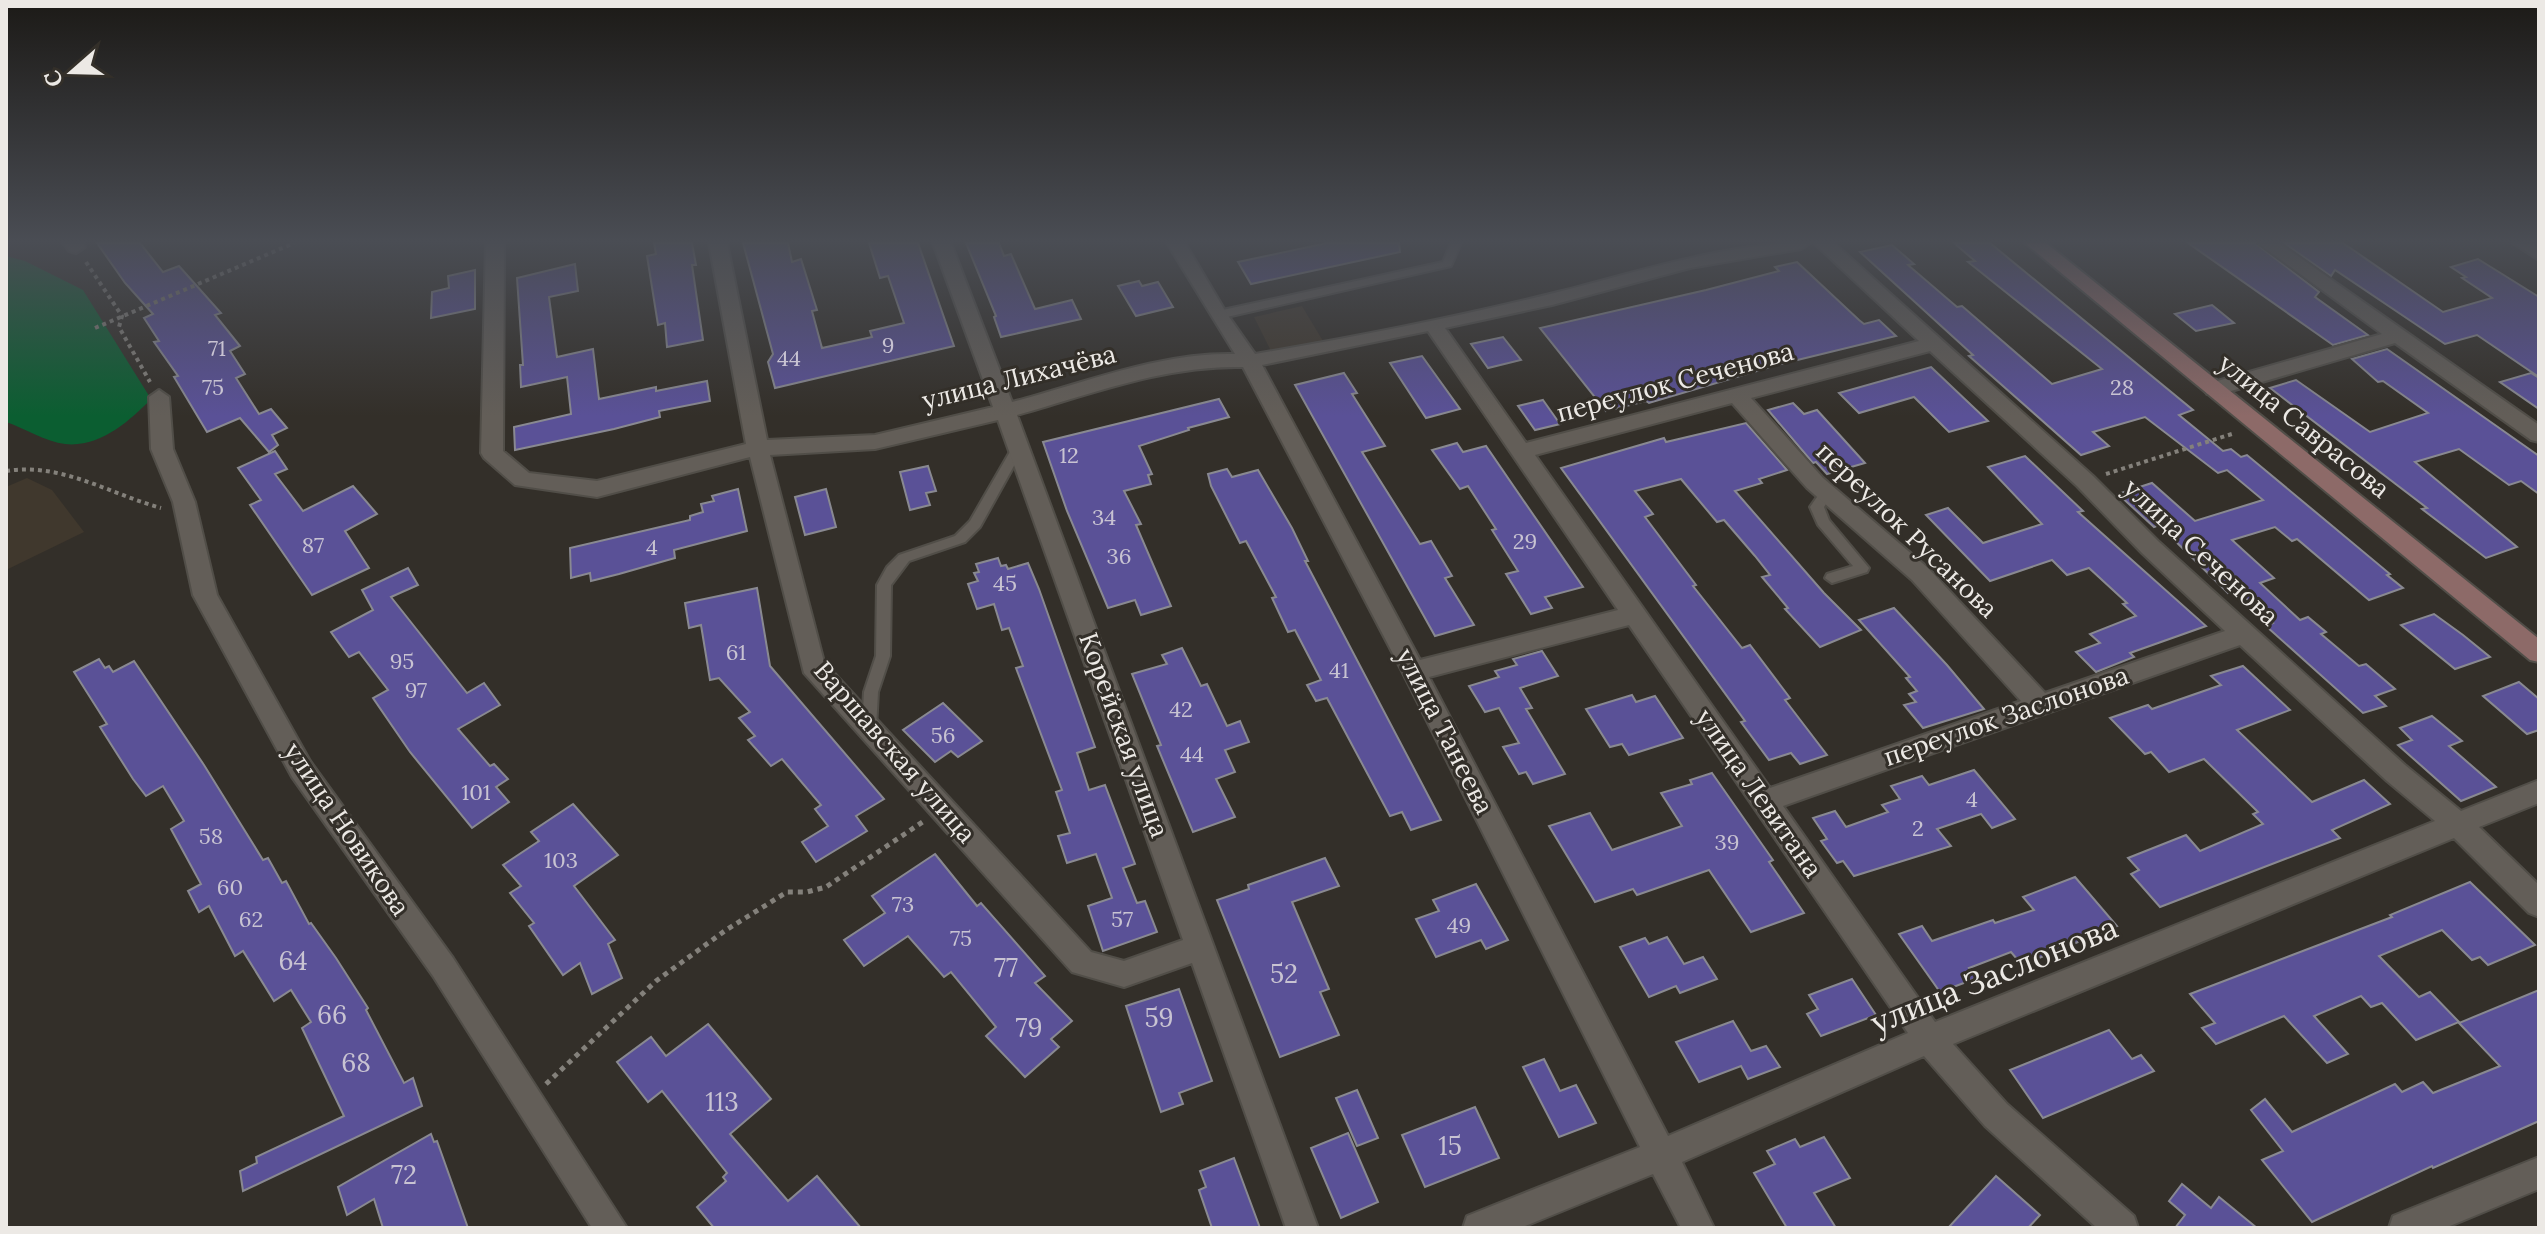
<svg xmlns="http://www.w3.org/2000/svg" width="2545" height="1234" font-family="Lora,serif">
<rect width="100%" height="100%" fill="#332f29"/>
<g fill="#40382d">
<path d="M1302,306L1323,341L1272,353L1254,317Z"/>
<path d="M27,478L52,490L84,532L6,570V487Z"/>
</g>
<path fill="#0b5e31" d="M6,256L25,261L83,290L151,399C130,421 99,448 65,444C46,442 24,428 6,422Z"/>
<g fill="#5a5197" stroke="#898991" stroke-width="2">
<path d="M97,243H140L163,272L179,266L221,313L215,315L240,346L230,351L245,374L236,378L259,414L271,409L287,428L272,435L278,445L269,452L240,418L207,432L174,377L178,376L154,342L159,341L144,318L153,314L125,283Z"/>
<path d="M654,243H692L696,265H692L703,340L667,347L665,323L658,325L647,256L656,254Z"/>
<path d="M743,243H788L792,262L801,259L817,310L812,311L822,348L872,337L870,331L904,323L888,276L880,278L869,243H918L954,346L775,388L768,362L773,354Z"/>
<path d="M966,243H999L1004,256L1011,254L1035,309L1072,300L1081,319L1001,337L994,317L996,316Z"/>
<path d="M1327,243H1399L1400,252L1251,284L1238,262Z"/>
<path d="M1954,243H1990L2193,410L2179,415L2223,451L2231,449L2241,457L2247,455L2390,574L2387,575L2403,588L2369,600L2297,539L2292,541L2275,527L2232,540L2274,578L2260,583L2300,620L2308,617L2326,632L2321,634L2359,666L2366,664L2395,689L2375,696L2386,706L2363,713L2266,626L2273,623L2237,590L2228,593L2159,525L2154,527L2118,494L2152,483L2195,521L2263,500L2227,470L2218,473L2145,417L2093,432L2109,446L2081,455L1969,356L1973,355L1860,252L1892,245L1914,264L1908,265L1957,307L1962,306L2052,384L2102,369L1968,262L1975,261Z"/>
<path d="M2188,243H2255L2319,292L2315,297L2368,335L2333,345Z"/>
<path d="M2284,243H2343L2443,312L2492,298L2462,278L2466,277L2451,267L2478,259L2539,297V377L2477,335L2445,344L2335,270L2331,276Z"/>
<path d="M1797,262L1859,320L1864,324L1879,320L1896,336L1781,364L1649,403L1646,401L1606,411L1540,328L1706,290L1779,271L1775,267Z"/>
<path d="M575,264L578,291L549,297L557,357L593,349L599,399L656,387V391L707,381L710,401L659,411L660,417L614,429L515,450L514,427L571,414L567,377L521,387L520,365H523L517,278Z"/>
<path d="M475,270V309L431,318L432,292L449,288L448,276Z"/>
<path d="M1139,281L1142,286L1158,282L1173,307L1136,316L1118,286Z"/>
<path d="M2212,305L2234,323L2196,331L2175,314Z"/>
<path d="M1503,337L1521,360L1488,368L1471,344Z"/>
<path d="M2387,349L2539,456V494L2521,481L2509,485L2459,449L2415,462L2517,547L2486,558L2422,509L2427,508L2270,388L2296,380L2370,432L2428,413L2383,381L2378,382L2352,359Z"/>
<path d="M1422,356L1460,409L1426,418L1390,363Z"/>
<path d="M1931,367L1988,421L1949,432L1914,397L1859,413L1839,393Z"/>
<path d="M1344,373L1357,393L1352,394L1385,446L1362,452L1420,544L1431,541L1452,576L1445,578L1474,625L1435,636L1295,385Z"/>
<path d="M2531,373L2539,378V409L2500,382Z"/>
<path d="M1219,399L1229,417L1188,428L1189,430L1139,446L1152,474L1148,475L1151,484L1124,491L1141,524L1136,525L1171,606L1141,615L1135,600L1108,608L1067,511L1043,442Z"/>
<path d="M1543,400L1560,424L1535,430L1518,406Z"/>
<path d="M1793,403L1804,414L1817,410L1865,463L1827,474L1816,462L1813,463L1768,410Z"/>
<path d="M1746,423L1787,470L1759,479L1762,483L1735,491L1824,593L1861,630L1820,647L1785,609L1788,608L1762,577L1770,575L1755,556L1724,520L1717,522L1681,479L1635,491L1653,514L1645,517L1696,585L1693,586L1742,648L1750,645L1790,698L1785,700L1827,755L1800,764L1791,753L1769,760L1741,722L1745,721L1561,468L1664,438L1666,442Z"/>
<path d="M1457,443L1463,452L1486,446L1583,587L1545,597L1552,608L1531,614L1506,574L1518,571L1492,530L1496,529L1468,486L1460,489L1432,450Z"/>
<path d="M275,451L287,469L275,474L303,511L353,486L377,514L345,531L369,568L312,595L250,505L261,500L238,468Z"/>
<path d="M2025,456L2083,511L2078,512L2206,626L2130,653L2134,657L2096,672L2076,652L2100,643L2090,634L2136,616L2123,604L2127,603L2089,568L2067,575L2052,560L1990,581L1926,515L1948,508L1983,543L2042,524L1988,467Z"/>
<path d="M928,466L936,491L926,493L930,505L910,510L900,472Z"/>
<path d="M1227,469L1232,477L1258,470L1292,528L1308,561H1305L1441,820L1411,830L1402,812L1390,816L1327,698L1316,701L1307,685L1321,680L1295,630L1288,632L1272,598L1276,597L1246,541L1240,543L1211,486L1208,474Z"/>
<path d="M738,489L747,531L674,550L675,558L619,574L591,581L590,573L571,578L570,548L690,520V516L703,512L701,504L714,501L712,496Z"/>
<path d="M826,489L836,527L805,535L795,497Z"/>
<path d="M998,558L1001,566L1006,565L1008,569L1028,563L1039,589L1095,747L1077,753L1089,790L1105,785L1135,864L1123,868L1137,903L1145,901L1157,932L1103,951L1088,906L1112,898L1096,854L1067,863L1058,836L1070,833L1056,792L1062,790L1016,668L1023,666L1009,628L1002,630L994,604L977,609L968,584L978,581L974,573L979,572L976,564Z"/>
<path d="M408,568L418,585L391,597L467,693L484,683L500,705L458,729L490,766L494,764L508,779L496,787L509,802L472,828L410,752L373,698L388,690L359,652L349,657L331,632L373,610L362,590Z"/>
<path d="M757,588L770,666L884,799L856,816L867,831L816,862L802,842L828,826L815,809L821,805L782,759L771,766L748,740L755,736L739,718L750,712L719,678L710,680L701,625L689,628L685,603Z"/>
<path d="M1894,608L1947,665L1984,709L1923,728L1904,705L1916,702L1909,694L1917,691L1906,678L1910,677L1859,620Z"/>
<path d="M2434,614L2463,635L2490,657L2455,669L2401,625Z"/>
<path d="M1182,648L1201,686L1207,684L1227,726L1240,721L1249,742L1225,750L1235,772L1216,779L1235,817L1193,832L1157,746L1161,745L1132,674L1167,664L1162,655Z"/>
<path d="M1542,651L1558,676L1520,688L1532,708L1526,709L1565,774L1533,784L1526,772L1519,774L1503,747L1519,743L1499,708L1485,712L1469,686L1499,677L1495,671L1517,665L1513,659Z"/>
<path d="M99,659L105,668L109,666L113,672L134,661L204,765L263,860L268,858L282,883L286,881L309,924L311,923L336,958L368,1008L366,1010L404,1083L413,1078L422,1106L243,1191L240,1171L257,1163L256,1157L344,1116L302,1028L311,1022L291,990L274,1001L243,951L235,956L209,906L199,912L188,891L201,884L171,829L184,821L163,786L146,796L133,779L100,727L107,724L74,672Z"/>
<path d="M2243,666L2290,710L2237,730L2312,802L2364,780L2390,804L2332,830L2340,838L2160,907L2131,874L2139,870L2128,858L2186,835L2200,851L2263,824L2253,814L2258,812L2204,759L2169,772L2151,752L2145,754L2110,718L2148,705L2152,709L2221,685L2211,676Z"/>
<path d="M2519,682L2539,699V730L2527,734L2483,696Z"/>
<path d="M1632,695L1636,702L1655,696L1683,738L1629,755L1622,744L1610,747L1586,709Z"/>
<path d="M943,703L982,741L958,757L951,751L935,762L903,730Z"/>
<path d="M2432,716L2462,741L2449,746L2496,787L2461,801L2398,745L2412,740L2400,728Z"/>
<path d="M1974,770L2015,819L1992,828L1981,814L1937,829L1951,846L1854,876L1843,861L1837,863L1821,841L1827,839L1813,818L1835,811L1846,827L1888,812L1882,805L1900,799L1891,786L1922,776L1929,785Z"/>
<path d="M1712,773L1773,860L1769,862L1804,913L1751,932L1709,870L1637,895L1633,889L1595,902L1549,826L1590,813L1612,850L1682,826L1661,793L1692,784L1690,780Z"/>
<path d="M573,804L618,855L574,886L615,940L608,944L622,978L592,994L580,963L563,975L529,926L534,923L510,893L521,886L503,865L539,841L531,832Z"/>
<path d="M935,854L977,906L981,903L1045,976L1035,983L1072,1021L1051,1039L1059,1047L1025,1077L986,1036L996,1027L951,972L944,977L908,936L864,966L844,940L885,913L872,896Z"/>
<path d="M1325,858L1339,886L1292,902L1329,989L1320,992L1339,1035L1280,1057L1217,900L1249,889L1248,885Z"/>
<path d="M2075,877L2117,926L2022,965L2011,952L1969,968L1977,978L1940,992L1899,934L1922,926L1932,941L1993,920L1995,923L2034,910L2023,897Z"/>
<path d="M2470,882L2535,945L2488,965L2480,957L2472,960L2442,930L2379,956L2419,997L2430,992L2459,1022L2416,1040L2382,1003L2371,1007L2361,996L2314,1016L2348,1054L2327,1063L2284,1016L2216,1044L2202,1028L2215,1023L2190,994L2392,917L2390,915Z"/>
<path d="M1476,884L1508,940L1486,949L1481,940L1436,957L1416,919L1439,911L1433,900Z"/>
<path d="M1667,937L1684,964L1703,957L1717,979L1680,993L1676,986L1649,997L1620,947L1645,938L1649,944Z"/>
<path d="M1852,979L1876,1015L1821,1036L1807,1014L1818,1009L1809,995Z"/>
<path d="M1179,989L1212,1081L1179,1093L1183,1104L1161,1112L1126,1006Z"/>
<path d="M2539,990V1121L2433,1168L2432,1166L2312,1222L2262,1160L2283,1151L2251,1110L2265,1099L2292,1132L2395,1084L2402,1092L2423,1082L2433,1093L2500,1066L2459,1023Z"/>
<path d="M1733,1021L1751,1051L1766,1046L1780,1067L1748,1079L1741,1066L1699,1082L1676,1042Z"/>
<path d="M708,1024L771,1099L730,1134L788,1201L817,1176L861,1228H714L697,1207L726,1181L723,1177L727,1173L662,1091L648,1102L617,1062L651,1037L666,1056Z"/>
<path d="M2109,1030L2132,1059L2141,1055L2154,1071L2043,1118L2010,1070Z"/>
<path d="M1544,1059L1560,1091L1576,1085L1596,1123L1559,1137L1523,1067Z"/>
<path d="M1357,1090L1378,1138L1357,1146L1336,1098Z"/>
<path d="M1475,1107L1499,1158L1425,1187L1402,1135Z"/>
<path d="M1348,1133L1378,1202L1341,1218L1311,1148Z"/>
<path d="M431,1134L434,1142L437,1141L468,1228H383L374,1199L347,1215L338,1187Z"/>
<path d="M1824,1137L1850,1178L1814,1193L1836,1228H1787L1754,1173L1775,1164L1767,1151L1795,1139L1800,1147Z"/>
<path d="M1234,1158L1260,1228H1212L1199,1190L1206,1187L1200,1171Z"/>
<path d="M1996,1176L2040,1215L2028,1228H1948Z"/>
<path d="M2182,1184L2211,1208L2219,1197L2257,1228H2175L2185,1215L2169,1201Z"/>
</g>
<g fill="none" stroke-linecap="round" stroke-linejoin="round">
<defs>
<g id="lane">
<path d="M1451,243H1461L1451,266L1218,319L1212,315L1218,311L1443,262Z"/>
<path d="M1019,442L1025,446L980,527L965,542L909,561L891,585L890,656L878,692L876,728L874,732L869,734L864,732L862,728L864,692L876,656L877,585L887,567L899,555L955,536L970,521L1015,443Z"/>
<path d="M1827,488L1833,493L1824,507L1829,520L1869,568L1867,572L1832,583L1825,578L1827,574L1853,566L1818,525L1810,507L1822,490Z"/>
</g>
<g id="street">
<path d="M63,243H83L85,247L76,253L69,251Z"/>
<path d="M486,243H504L503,451L529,473L597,481L746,444L709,243H727L767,440L875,435L993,407L933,243H951L1012,402C1084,383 1160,352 1235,354L1167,243H1185L1227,314L1255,354C1355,337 1456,317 1554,293C1639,272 1722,243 1810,243L1801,249L1690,268L1552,305L1445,328L1526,443L1919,341L1814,243H1834L2093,476L2158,541L2405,765L2461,811L2539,780V803L2479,827L2539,885V917L2529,913L2454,838L1953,1044L2007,1104L2134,1216L2138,1228H2097L1985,1126L1924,1056L1682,1162L1714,1228H1681L1653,1174L1520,1228H1463L1467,1216L1640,1147L1402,671L1243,367C1166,365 1091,394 1017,415L1318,1228H1286L1192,963L1124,987L1072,972L804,673L750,457L597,497L515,485L484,458L481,453ZM1428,331L1618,610L1420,660L1262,365ZM1930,351L2077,486L2142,553L2225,631L2045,693L1928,568L1823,478L1751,398ZM1732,403L1807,488L1912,580L2021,701L1770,788L1535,455ZM998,420L1183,940L1124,961L1091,952L824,662L770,455L875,449ZM1629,625L1908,1033L1668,1136L1429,677ZM2240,645L2387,781L2435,821L1935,1022L1783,806Z"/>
<path d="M2258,243H2279L2539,425V442L2531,440L2395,343L2221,394H2207L2204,389L2207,384L2382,334Z"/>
<path d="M2513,243L2539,246V260Z"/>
<path d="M159,390L169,397L173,449L195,502L217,595L310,761L453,958L627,1228H592L433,976L292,777L193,595L173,502L151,449L149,397Z"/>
<path d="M2539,1157V1189L2445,1228H2389L2393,1216Z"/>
</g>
<path id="secondary" d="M2025,243H2046L2539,639V662L2530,660Z"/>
</defs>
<use href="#lane" stroke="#514e48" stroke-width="4"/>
<use href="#street" stroke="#514e48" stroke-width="4"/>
<use href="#secondary" stroke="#514e48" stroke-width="4"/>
<g stroke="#84817b" stroke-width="4" stroke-dasharray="4 4" stroke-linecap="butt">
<path d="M86,262L122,316L119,327L150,382"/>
<path d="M95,328L294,243"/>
<path d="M6,471C61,462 110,494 161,508"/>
<path d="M2106,474L2235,433"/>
</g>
<path stroke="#84817b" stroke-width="5" stroke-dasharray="5 5" stroke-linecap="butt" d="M546,1084L656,981L726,930L787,892H807L826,887L924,821"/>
<use href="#lane" fill="#635e58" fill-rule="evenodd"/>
<use href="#street" fill="#635e58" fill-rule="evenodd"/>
<use href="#secondary" fill="#8d6a68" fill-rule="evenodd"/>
</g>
<linearGradient id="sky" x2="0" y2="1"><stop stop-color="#1c1a17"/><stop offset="0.58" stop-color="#4a4d54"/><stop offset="1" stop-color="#4a4d54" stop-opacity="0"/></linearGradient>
<rect width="2545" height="416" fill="url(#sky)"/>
<g text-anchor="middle" stroke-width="6" stroke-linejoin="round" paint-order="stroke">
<g font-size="22" fill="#c8c3d2">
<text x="888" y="353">9</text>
<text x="217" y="356">71</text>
<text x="789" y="366">44</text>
<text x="213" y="395">75</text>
<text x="2122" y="395">28</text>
<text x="1069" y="463">12</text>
<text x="1104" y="525">34</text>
<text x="1525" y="549">29</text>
<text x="313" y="553">87</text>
<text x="652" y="555">4</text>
<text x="1119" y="564">36</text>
<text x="1005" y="591">45</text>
<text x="736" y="660">61</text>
<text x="402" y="669">95</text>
<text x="1339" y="678">41</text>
<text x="416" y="698">97</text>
<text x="1181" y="717">42</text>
<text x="943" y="743">56</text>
<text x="1192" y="762">44</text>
<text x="476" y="800">101</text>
<text x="1972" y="807">4</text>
<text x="1918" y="836">2</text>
<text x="211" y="844">58</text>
<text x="1727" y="850">39</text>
<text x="561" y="868">103</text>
<text x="230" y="895">60</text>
<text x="903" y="912">73</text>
<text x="251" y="927">62</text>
<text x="1122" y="927">57</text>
<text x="1459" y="933">49</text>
<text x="961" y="946">75</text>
</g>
<g font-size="26" fill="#ece9e5" stroke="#332f29">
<text transform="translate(1019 377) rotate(-14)" y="9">улица Лихачёва</text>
<text transform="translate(1675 382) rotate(-15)" y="9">переулок Сеченова</text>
<text transform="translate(2304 426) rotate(39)" y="9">улица Саврасова</text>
<text transform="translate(1907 530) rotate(44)" y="9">переулок Русанова</text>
<text transform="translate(2201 552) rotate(43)" y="9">улица Сеченова</text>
<text transform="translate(2006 716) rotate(-19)" y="9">переулок Заслонова</text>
<text transform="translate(1445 731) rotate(63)" y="9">улица Танеева</text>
<text transform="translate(1124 735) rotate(70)" y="9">Корейская улица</text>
<text transform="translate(895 752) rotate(49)" y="9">Варшавская улица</text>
<text transform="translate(1759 793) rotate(55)" y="9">улица Левитана</text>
<text transform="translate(347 829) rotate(56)" y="9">улица Новикова</text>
</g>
<g font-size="26" fill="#c8c3d2">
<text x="293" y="970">64</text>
<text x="1006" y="977">77</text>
<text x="1284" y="983">52</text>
<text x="332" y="1024">66</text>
<text x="1159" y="1027">59</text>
<text x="1029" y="1037">79</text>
<text x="356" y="1072">68</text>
<text x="722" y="1111">113</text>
<text x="1450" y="1155">15</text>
<text x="404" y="1184">72</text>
</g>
<g font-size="32" fill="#ece9e5" stroke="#332f29">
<text transform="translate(1994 975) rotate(-22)" y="11">улица Заслонова</text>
</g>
</g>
<rect width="2545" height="1234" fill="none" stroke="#ece9e5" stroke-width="16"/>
<g transform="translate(72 72) rotate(250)" stroke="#332f29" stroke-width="6" paint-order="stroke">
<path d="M0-6L14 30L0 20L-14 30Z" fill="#ece9e5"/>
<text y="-12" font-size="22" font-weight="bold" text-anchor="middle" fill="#ece9e5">С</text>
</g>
</svg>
